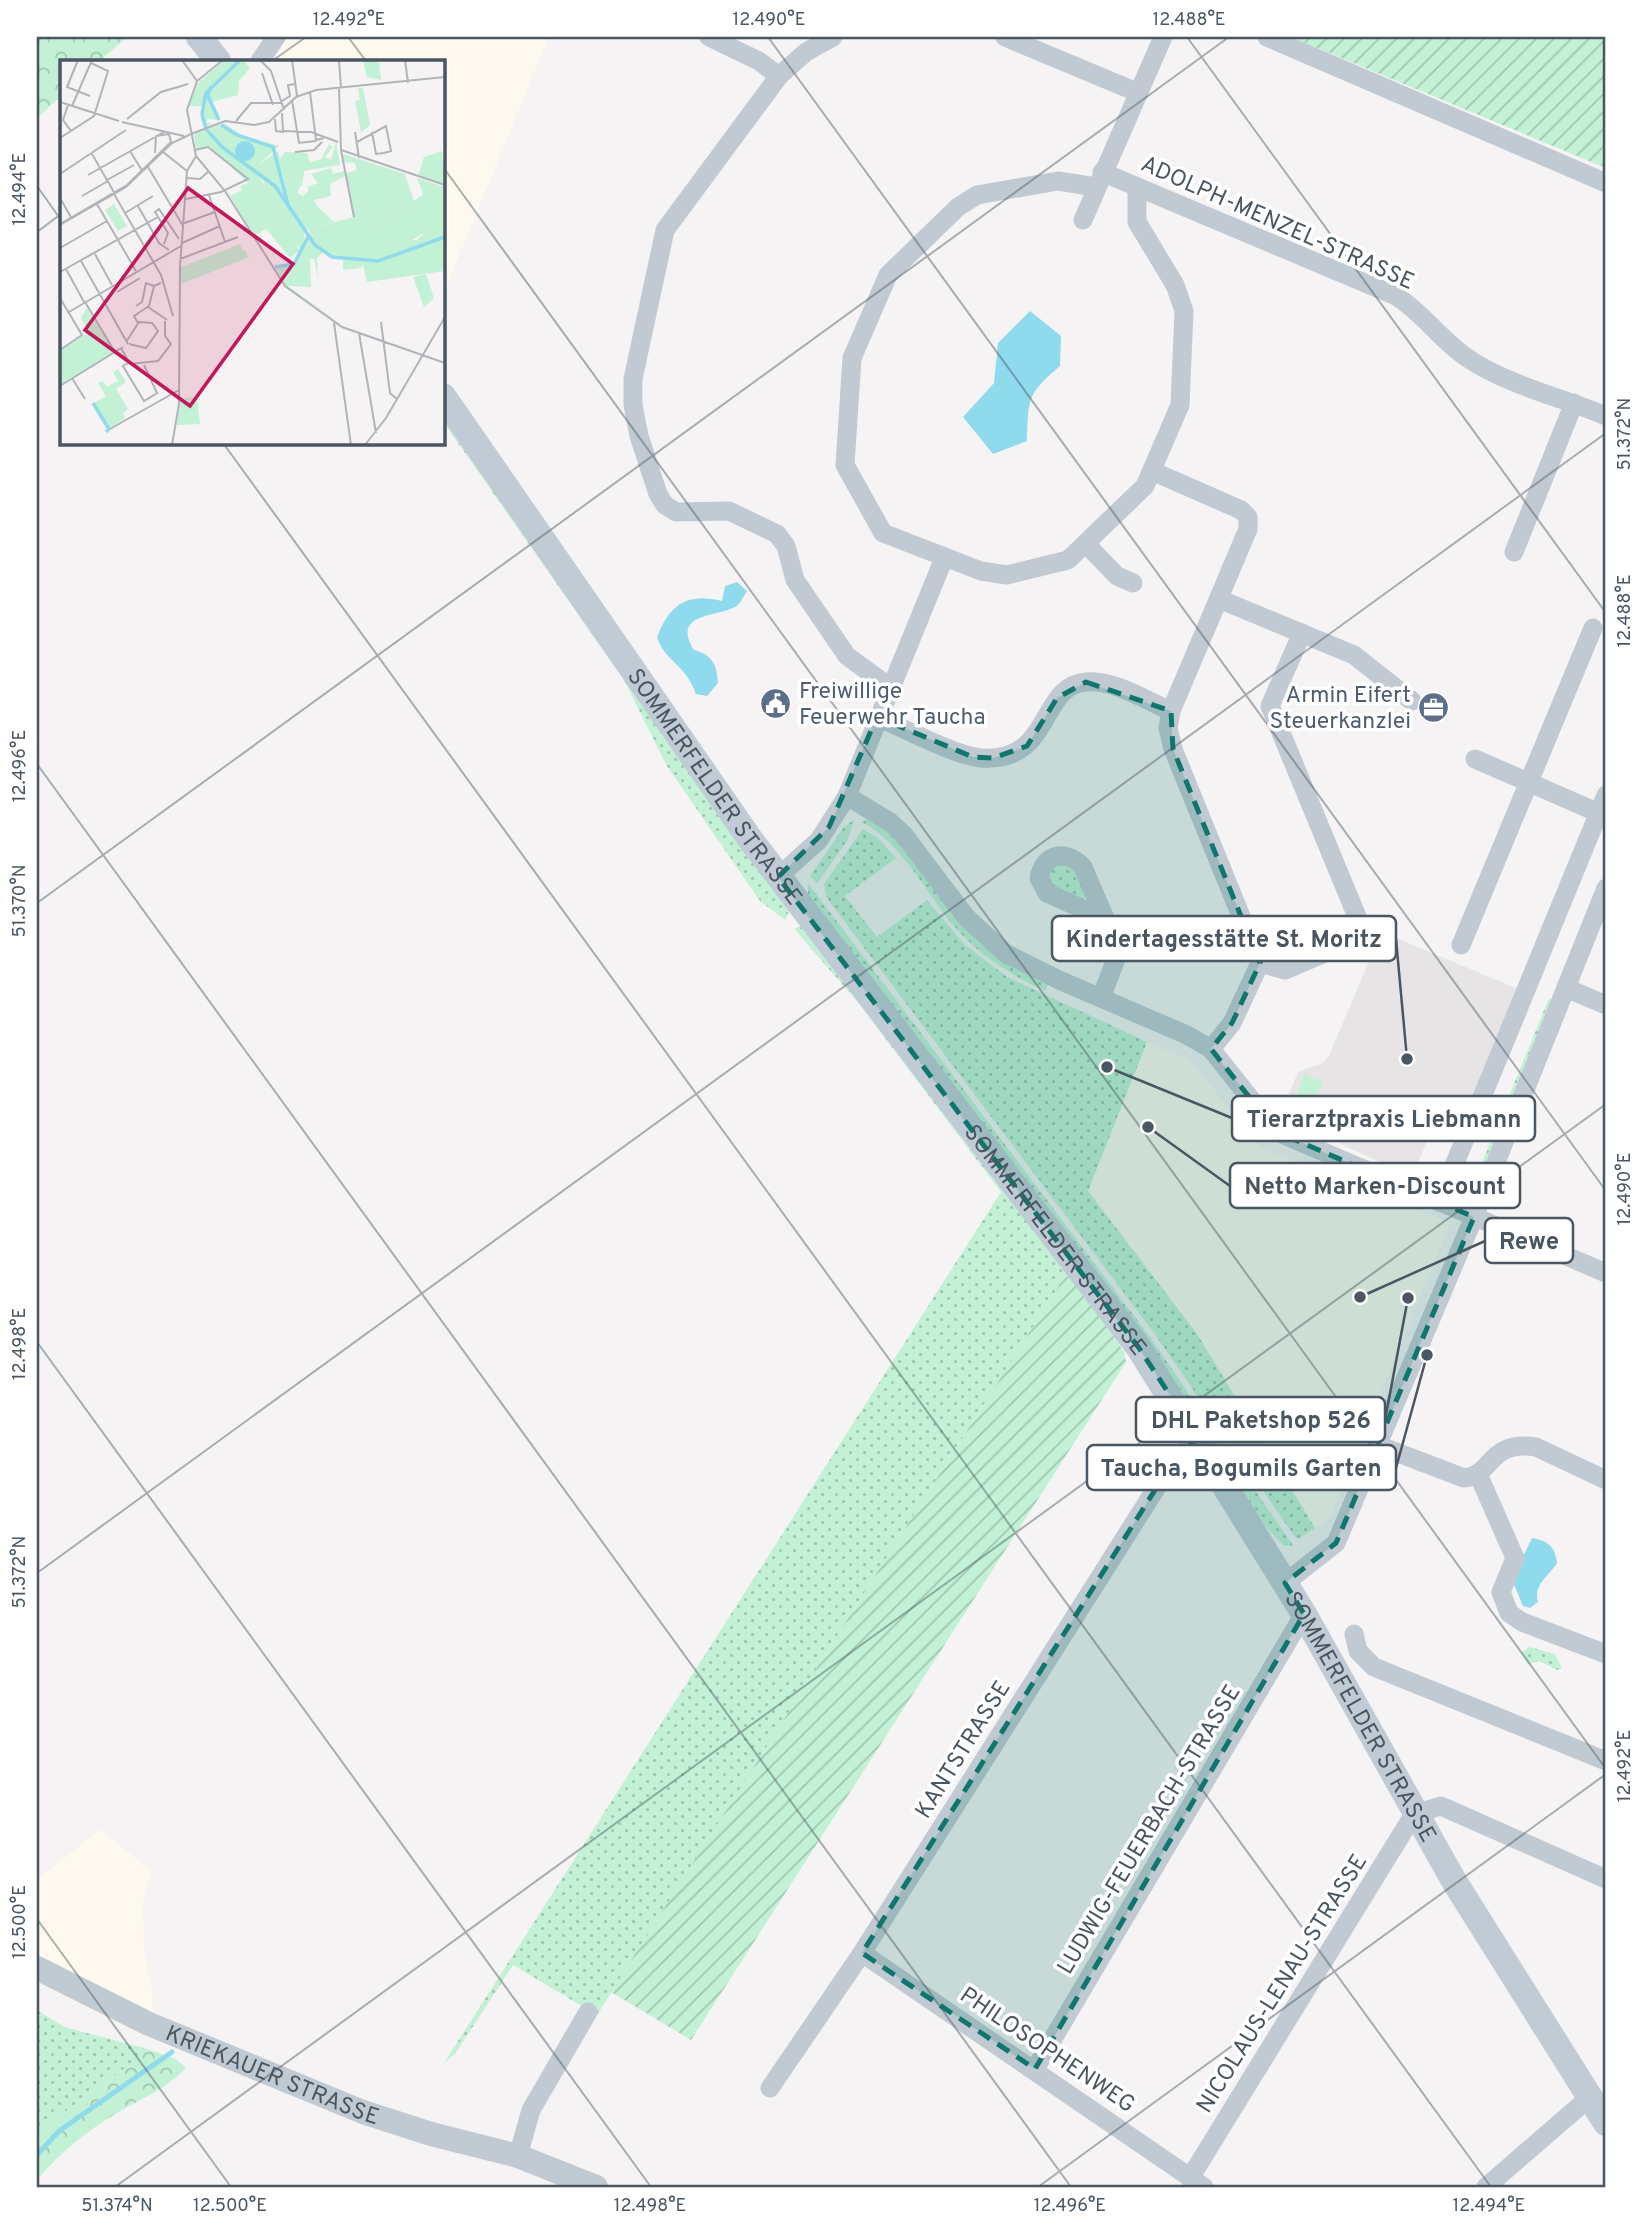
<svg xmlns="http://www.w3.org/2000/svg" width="1643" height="2224" font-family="Overpass,sans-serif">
<defs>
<pattern id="grass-dots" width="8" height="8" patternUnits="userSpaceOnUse" patternTransform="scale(1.75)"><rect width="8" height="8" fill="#c3f1d5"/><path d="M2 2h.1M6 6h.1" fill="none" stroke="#a0c6b0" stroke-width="1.8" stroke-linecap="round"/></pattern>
<pattern id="forest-crowns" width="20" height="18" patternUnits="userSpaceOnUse" patternTransform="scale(1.75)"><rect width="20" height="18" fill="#c3f1d5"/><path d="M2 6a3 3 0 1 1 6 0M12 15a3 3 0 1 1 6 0" fill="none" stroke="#a0c6b0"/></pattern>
<pattern id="garden-furrows" width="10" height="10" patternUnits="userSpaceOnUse" patternTransform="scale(1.75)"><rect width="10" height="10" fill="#c3f1d5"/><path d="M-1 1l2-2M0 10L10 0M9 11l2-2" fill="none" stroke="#a0c6b0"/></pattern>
</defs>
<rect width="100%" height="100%" fill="#f5f3f3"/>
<g fill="#fdf9ef">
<path d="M289,37H549L443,295V61H274Z"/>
<path d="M1147,1042L1189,1060L1263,1149L1450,1223L1330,1518L1315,1528L1197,1334L1088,1190Z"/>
<path d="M101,1829L151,1871L143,1902L144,1947L152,1989V2018L37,1957V1879Z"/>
</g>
<path fill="#e6e4e5" d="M1389,935L1518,989L1457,1135L1433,1127L1412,1177L1283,1117L1282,1111L1298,1072L1323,1063L1329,1056L1375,947L1379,940Z"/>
<g fill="url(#grass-dots)">
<path d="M443,410L789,911L785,920L760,901L667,766L624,680L451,433L443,421Z"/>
<path d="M869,817L879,822L1048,985L1045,991C1011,975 979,955 954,926C925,892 902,843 862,822Z"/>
<path d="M855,819L847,841L817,884L810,876L844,827Z"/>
<path d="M863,829L878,838L896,858L845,896L877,937L927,900L964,944L1007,977L1147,1042L1088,1191L1197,1334L1315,1528L1298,1539L1295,1537L1154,1333L826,897L824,884Z"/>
<path d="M1070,862L1089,895L1080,903L1054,891L1045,875L1047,867Z"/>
<path d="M808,883L1150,1337L1294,1547L1283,1545L1265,1526L1200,1427L808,898Z"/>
<path d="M800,926L1069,1270L597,2015L513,1965L455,2054L444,2063L1001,1192L860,1005L797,932L795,929Z"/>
<path d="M1549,998L1553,1000L1476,1189L1472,1187Z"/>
<path d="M1529,1647L1555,1654L1562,1668L1557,1670L1539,1661L1528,1664L1521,1653Z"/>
<path d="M37,2010L64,2027L144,2048L129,2065L37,2133Z"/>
</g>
<g fill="url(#forest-crowns)">
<path d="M37,37H127L100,61H61V96L37,118Z"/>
<path d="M144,2048L176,2059L186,2068C167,2089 136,2101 112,2116C83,2134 59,2154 37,2180V2133L129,2065Z"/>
</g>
<g fill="url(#garden-furrows)">
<path d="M1291,37H1606V168Z"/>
<path d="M1069,1270L1124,1352L1126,1362L691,2040L611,1992Z"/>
</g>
<path fill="#c3f1d5" d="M1304,1074L1323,1082L1310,1113L1293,1105Z"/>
<g fill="#90daee">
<path d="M1030,311L1061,336L1060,366C1026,395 1029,398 1027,441L993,454L963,417L994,383L998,343Z"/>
<path d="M737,582L747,591C743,597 740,605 733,608C713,617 672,614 694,650C712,655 717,664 718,683L707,696L696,694C685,663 665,662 657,637C670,605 686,592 722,601L725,586Z"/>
<path d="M1532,1538C1548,1541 1555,1546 1557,1563C1548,1577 1533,1585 1538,1602L1530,1608L1523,1606L1512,1580Z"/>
</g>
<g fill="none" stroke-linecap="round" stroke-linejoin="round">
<path stroke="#90daee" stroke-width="5" d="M37,2155L59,2131L172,2052"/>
<g stroke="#c1cad2" stroke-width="19">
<path d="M709,37L759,61L779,76"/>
<path d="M833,37L806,52L779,76L665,230L633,379V405L639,436L658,494L665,505L676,512L729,511L777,534L786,546L795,580L847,656L891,688"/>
<path d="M1005,37L1139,93"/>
<path d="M1267,37L1606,183"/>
<path d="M260,61L276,37"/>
<path d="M1102,172L1396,296C1423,313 1440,339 1466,357C1506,385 1561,397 1606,416"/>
<path d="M1096,187L1058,181L977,195L958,207L888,275L852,358L845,465L883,533L981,571L1007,575L1068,560L1145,486L1180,405L1184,311L1175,285L1137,222V187"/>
<path d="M1083,220L1163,37"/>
<path d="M1152,471L1241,510L1248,517V529L1171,711L1168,728L1173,749L1260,963L1232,1023L1211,1049"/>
<path d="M1087,545L1117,576L1133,583"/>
<path d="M1514,552L1574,403"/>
<path d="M1219,599L1354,655L1412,701"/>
<path d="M877,717C903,728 956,756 981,758C1053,763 1038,686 1086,682C1113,679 1147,701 1171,711"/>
<path d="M1475,759L1599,813"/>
<path d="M847,796L890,822L904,835L966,917L1005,953L1059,980L1187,1035L1211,1049L1277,1132L1606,1273"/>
<path d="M778,877L819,840L847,796L944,558"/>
<path d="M1461,945L1593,628"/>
<path d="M1260,963L1285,970L1365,936L1270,706L1302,633"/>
<path d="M1566,988L1606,1005"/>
<path d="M1101,998L1119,951L1083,867C1066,849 1044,853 1039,878L1047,893L1103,918"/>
<path d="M1439,1202L1606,795"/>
<path d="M1380,1446L1464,1478C1493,1476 1487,1440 1536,1447L1606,1480"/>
<path d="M1478,1474L1515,1558L1501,1592L1509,1613L1522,1622L1606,1654"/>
<path d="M1285,1583L1336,1543L1474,1217L1606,888"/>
<path d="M1354,1634L1358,1651L1374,1667L1606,1761"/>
<path d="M862,1953L1204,2187"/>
<path d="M1035,2069L1304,1614"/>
<path d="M770,2088L862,1953L1174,1460L1198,1438"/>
<path d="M518,2156L531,2110L588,2012"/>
<path d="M1190,2178L1414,1814L1441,1806L1606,1879"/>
<path d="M1486,2187L1590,2097"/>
</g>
<path stroke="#c1cad2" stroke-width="24" id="s1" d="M37,1968L149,2024L363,2112L431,2134L518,2156L596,2187"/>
<g stroke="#c1cbd6" stroke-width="26">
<path d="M199,37L218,61"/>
<path id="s2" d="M443,396L750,839L1139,1348L1304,1614L1454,1881L1606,2123"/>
</g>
</g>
<path fill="#0f766e" fill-opacity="0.2" stroke="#0f766e" stroke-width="5" stroke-dasharray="14 9" stroke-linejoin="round" d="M1086,682L1171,711L1173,749L1260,963L1232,1023L1211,1049L1277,1132L1474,1217L1336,1543L1285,1583L1304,1614L1035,2069L862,1953L1174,1460L1198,1438L1139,1348L778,877L829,827L877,717L973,757L993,758L1027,746L1057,698Z"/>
<path fill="none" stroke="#4a5661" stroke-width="2" stroke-opacity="0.45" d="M348,37L366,61M768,37L1606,1191M1187,37L1606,613M272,61L306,37M443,167L1606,1769M37,186L61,220M37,232L61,214M223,443L1491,2187M37,764L1071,2187M37,903L1229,37M37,1342L651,2187M37,1573L1606,433M37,1919L231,2187M115,2187L1606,1104M1038,2187L1606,1774"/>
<defs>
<symbol id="civic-disc" viewBox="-11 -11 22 22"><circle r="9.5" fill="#5c6f8a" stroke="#fff"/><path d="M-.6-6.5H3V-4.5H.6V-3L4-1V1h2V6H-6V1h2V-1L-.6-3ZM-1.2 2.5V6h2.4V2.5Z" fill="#fff"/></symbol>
<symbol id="office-disc" viewBox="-11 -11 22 22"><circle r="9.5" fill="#5c6f8a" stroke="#fff"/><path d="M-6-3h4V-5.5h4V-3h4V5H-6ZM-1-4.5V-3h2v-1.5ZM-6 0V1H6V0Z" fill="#fff"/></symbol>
</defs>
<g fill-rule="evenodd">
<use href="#civic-disc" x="758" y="686" width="35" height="35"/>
<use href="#office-disc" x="1416" y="690" width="35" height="35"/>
</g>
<g text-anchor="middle" stroke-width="7" stroke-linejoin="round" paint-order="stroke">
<g font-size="23" fill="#4a5661" stroke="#fff">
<text transform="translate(1278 222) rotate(24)" y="8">ADOLPH-MENZEL-STRASSE</text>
<text dy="8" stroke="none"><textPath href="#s2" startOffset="476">SOMMERFELDER STRASSE</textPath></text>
<text dy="8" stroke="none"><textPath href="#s2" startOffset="1043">SOMMERFELDER STRASSE</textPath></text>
<text dy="8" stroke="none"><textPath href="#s2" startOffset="1610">SOMMERFELDER STRASSE</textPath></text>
<text transform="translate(962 1749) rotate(-58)" y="8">KANTSTRASSE</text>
<text transform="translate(1148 1829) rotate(-59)" y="8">LUDWIG-FEUERBACH-STRASSE</text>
<text transform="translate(1281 1983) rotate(-58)" y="8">NICOLAUS-LENAU-STRASSE</text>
<text transform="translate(1048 2049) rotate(34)" y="8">PHILOSOPHENWEG</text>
<text dy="8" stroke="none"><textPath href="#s1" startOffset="259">KRIEKAUER STRASSE</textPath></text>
</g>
<g font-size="23" fill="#4e5e75" stroke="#fff" text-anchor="start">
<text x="799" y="698">Freiwillige<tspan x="799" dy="26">Feuerwehr Taucha</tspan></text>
<text x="1411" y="702" text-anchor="end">Armin Eifert<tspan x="1411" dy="26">Steuerkanzlei</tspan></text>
</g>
</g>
<g transform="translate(60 60)">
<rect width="385" height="385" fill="#f5f3f3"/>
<path d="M165,0H183L190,8L179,21L178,35L151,42L159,60L147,59L146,63H153L145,67L141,46H129L137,25L140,28L137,24ZM164,63L181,75L219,86L194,109L201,118L188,123L149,86L136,89L134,74ZM276,82L280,105L244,111L242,125H235L248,103L261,99L269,84L273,87L265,97L271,100ZM283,94L345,114L354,141L323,165L333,181L357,180L385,153V211L307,222L303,204L301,208L283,210V199L264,192L257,198L258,218L254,199H250L251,227L228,226L287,269L226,226L216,209L235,204L251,175L248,169L294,157L286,113L297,110L295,103L284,102ZM206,122L244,170L245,186L242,190L234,183L240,190L230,198L206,169L219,160L214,151L220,147ZM54,144L67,166L58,171L45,150ZM185,190L188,197L197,194L121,224V216Z" fill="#c3f1d5"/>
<path d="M218,91L227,127L240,126L238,133L243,136L249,130L257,146L274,162L244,170L206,122L221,147L215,151L220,160L200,172L213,156L202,115L193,109ZM382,91L385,125L358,116L364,97ZM137,337L140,364L117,365L120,339Z" fill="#c3f1d5"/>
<path d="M303,0H319L321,20L307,17ZM298,28H303L310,65L301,72L295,41L300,40ZM271,108L273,114L284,111L285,116L270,124L271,136L254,140L247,127L258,123L251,114ZM357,118L385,127V153L369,170L347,183L327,180L309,169L323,165L363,134ZM180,184L183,191L121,216V207ZM366,214L374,238L364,247L353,217ZM27,248L54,292L0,325V291L29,272L21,258ZM58,309L66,322L56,329L68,349L63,353L65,358L49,369L34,343L46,336L38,323L43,321L47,327L58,321L53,312Z" fill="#c3f1d5"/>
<path d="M225,92L247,93L252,108L244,111L242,126L227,127L218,101ZM201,118L220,160L194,176L170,136L182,130L180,126Z" fill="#c3f1d5"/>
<path d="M175 91a10 10 0 1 1 20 0a10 10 0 1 1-20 0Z" fill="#90daee"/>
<path fill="none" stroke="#90daee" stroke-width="3.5" d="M180,0L146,33L142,54L146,69L162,87L215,126L255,185L272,197L318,201L385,177M151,26L148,36L159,60M161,65L177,75L213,87L228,145M215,207L234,204L248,177M33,343L49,369L46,372"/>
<path fill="none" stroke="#b1b4b9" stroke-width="2" d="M18,0L7,27L30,36M122,0L137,21M200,0L211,11L224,50M232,0L237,36M279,0L281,28M345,0L348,23M202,13L213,45M279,28L281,90L385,125M250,32L256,80L264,78M232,40L239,83L256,81M222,41L230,36L228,25L235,24M0,42L59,61M8,45L3,60L11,71M12,46L32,0M67,59L101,32L128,24M215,59L216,71L223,72L222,53M176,61L191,43H222M62,62L124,76M224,71L251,72L278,82M295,72L299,98M312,72L316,94L324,93M131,74L165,61L194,65L209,62L236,37L256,30L385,17M0,78L34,56L48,11L31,3M297,82L326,66L331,91L324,93M281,90L294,157M70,91L83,112M103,92L127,111M235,92L254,90L262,82M32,94L55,134M136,96L165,131L225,226L282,267L385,303M88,107L122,164L155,152M0,114L66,70M28,115L104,72M127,118L140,119L149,111M47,120L74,105M54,134L101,215L113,256M149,135L165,182M22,136L48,121M0,138L12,159M126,139L161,132L188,119L148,87L135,90M37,144L76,211M78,146L99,183L109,190M65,153L93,136M0,164L67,125L111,82L109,74L96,76L95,93M0,165L66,127L112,83L131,74M122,183L160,166M104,184L108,173L95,152L99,149L119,179M0,188L47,161M35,194L52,225M120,199L178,177M21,201L68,284M6,209L24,242M0,212L98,157M57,232L80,218M0,238L22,275L0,290M25,242L55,292M76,246L82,242L86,223L94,226M88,247L107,260M9,252L121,186M321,262L330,333L337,339M78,263L74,256L89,246L94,226L101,223M274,263L291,385M299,273L316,373M66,282L79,262L92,263L98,271L86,288L69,284M61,288L70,304L98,301L111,284L105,276V261M68,303L63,306L84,341L97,333L84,305M12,318L25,339M0,326L63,287M50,369L119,330M112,385L119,344L120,207L127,111L136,96L127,50L137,21L163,0M305,385L326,358L385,257"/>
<path fill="#c2185b" fill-opacity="0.15" stroke="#c2185b" stroke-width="3.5" d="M128,128L233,204L130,346L25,270Z"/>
<rect width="385" height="385" fill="none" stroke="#4a5661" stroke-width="3.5"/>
</g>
<path fill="none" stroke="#4a5661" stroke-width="2.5" d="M1407 1059L1396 939M1107 1067L1232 1118M1148 1127L1230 1186M1360 1297L1485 1241M1408 1298L1385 1420M1427 1355L1396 1468"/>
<g fill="#4a5661" stroke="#fff" stroke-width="2.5">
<circle cx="1407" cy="1059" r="7"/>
<circle cx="1107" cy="1067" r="7"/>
<circle cx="1148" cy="1127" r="7"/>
<circle cx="1360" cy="1297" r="7"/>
<circle cx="1408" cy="1298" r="7"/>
<circle cx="1427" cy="1355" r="7"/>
</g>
<g fill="#fff" stroke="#4a5661" stroke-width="2.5">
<rect x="1052" y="916" width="344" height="45" rx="7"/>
<rect x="1232" y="1096" width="303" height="45" rx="7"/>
<rect x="1230" y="1163" width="290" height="45" rx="7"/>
<rect x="1485" y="1218" width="88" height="45" rx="7"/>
<rect x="1136" y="1397" width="249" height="45" rx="7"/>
<rect x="1087" y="1445" width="309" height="45" rx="7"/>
</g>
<g font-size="24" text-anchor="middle" font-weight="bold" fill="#4a5661">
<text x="1224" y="947">Kindertagesstätte St. Moritz</text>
<text x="1384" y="1127">Tierarztpraxis Liebmann</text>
<text x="1375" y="1194">Netto Marken-Discount</text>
<text x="1529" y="1249">Rewe</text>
<text x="1261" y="1428">DHL Paketshop 526</text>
<text x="1241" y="1476">Taucha, Bogumils Garten</text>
</g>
<rect width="1643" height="2224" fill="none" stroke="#ffffff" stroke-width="77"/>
<rect x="38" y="38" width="1566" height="2148" fill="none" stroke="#4a5661" stroke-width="2.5"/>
<g font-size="18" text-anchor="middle" fill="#4a5661">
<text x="349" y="25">12.492°E</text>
<text x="769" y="25">12.490°E</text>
<text x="1189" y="25">12.488°E</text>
<text transform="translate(19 189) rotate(-90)" y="6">12.494°E</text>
<text transform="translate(1624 434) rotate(-90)" y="6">51.372°N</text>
<text transform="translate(1624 611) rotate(-90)" y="6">12.488°E</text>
<text transform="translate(19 766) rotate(-90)" y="6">12.496°E</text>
<text transform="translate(19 901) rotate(-90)" y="6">51.370°N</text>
<text transform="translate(1624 1189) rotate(-90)" y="6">12.490°E</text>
<text transform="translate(19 1344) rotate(-90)" y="6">12.498°E</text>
<text transform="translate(19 1572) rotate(-90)" y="6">51.372°N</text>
<text transform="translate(1624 1766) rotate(-90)" y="6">12.492°E</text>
<text transform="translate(19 1922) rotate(-90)" y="6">12.500°E</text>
<text x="117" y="2211">51.374°N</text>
<text x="230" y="2211">12.500°E</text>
<text x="650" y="2211">12.498°E</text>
<text x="1070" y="2211">12.496°E</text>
<text x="1489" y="2211">12.494°E</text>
</g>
</svg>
